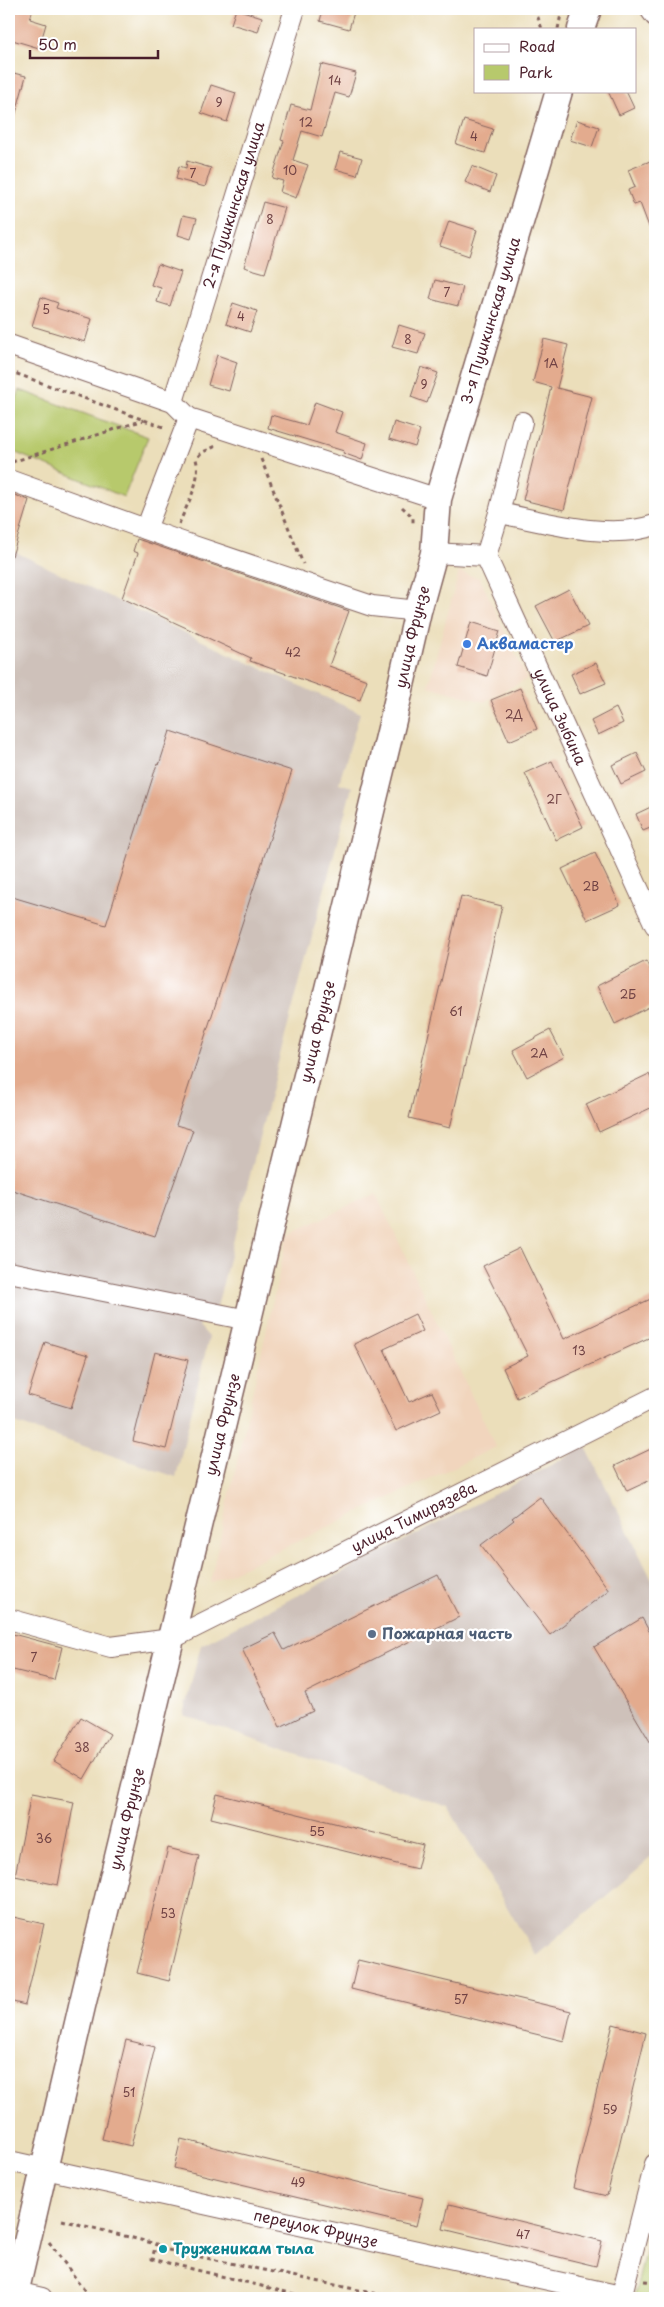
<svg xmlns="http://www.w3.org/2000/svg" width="664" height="2307" font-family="'Playpen Sans',sans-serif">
<rect width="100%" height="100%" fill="#fff"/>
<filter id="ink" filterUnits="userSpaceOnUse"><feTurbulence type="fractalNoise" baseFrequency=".02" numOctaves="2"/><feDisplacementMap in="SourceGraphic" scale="10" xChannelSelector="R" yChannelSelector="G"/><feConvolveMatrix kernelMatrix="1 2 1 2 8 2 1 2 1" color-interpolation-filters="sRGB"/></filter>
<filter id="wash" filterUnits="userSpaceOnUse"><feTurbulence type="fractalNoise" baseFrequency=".0096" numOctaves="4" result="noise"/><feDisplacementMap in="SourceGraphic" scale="20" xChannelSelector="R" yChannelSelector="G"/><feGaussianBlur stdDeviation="1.12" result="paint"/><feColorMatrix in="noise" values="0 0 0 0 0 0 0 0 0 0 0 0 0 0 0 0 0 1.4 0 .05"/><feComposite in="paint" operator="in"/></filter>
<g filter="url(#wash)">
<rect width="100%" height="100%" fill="#ebdeba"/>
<g fill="#f1d5bd">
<path d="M459,572L480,578L527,679L484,702L428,686Z"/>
<path d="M376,1194L496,1447L210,1583L288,1234Z"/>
</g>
<g fill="#cec1ba">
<path d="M9,549L236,657L360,713L339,783L352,787L280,1055L217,1307L206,1310L199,1326L209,1337L176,1477L9,1421Z"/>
<path d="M586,1447L655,1586V1854L536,1956L448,1807L183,1715L201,1645Z"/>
</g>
<g fill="#b7c96c" stroke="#80744c">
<path d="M20,390L148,437L124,497L9,450V417Z"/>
<path d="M655,2211V2298H634Z"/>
</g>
<g id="blocks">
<g fill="#e3ab8e">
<path d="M12,9H33L30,19L46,24L39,48L9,39V19Z"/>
<path d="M236,9L262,17L258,32L231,24Z"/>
<path d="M323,9H355L349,29L320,21Z"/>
<path d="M321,64L356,73L349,97L335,93L322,137L302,131L293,160L308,165L296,198L280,192L283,181L272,178L284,141L281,140L291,105L310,110Z"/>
<path d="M9,72L26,76L13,124L9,123Z"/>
<path d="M211,85L236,93L227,122L201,113Z"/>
<path d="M608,91H626L634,108L619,115Z"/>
<path d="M464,120L493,129L485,153L456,144Z"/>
<path d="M577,120L599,127L592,147L570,140Z"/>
<path d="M340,152L362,158L357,175L335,169Z"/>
<path d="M655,159V240H654L640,203L634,205L628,190L635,187L628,170Z"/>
<path d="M187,161L211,168L205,187L176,179L179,166L186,168Z"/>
<path d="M472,166L496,176L490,192L465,182Z"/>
<path d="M263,202L285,208L265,273L244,267Z"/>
<path d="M183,215L197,218L191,239L178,235Z"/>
<path d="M449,221L477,230L469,256L440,246Z"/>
<path d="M158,264L181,272L170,306L157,302L161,288L151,285Z"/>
<path d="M435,280L463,287L458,306L430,299Z"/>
<path d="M41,297L58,303L56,308L92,319L85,342L32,326Z"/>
<path d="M233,303L257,311L250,332L226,324Z"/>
<path d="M399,325L425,333L418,354L392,347Z"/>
<path d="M544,339L568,345L557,388L592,397L564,510L523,500L551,387L533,382Z"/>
<path d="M217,355L237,362L229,391L208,385Z"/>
<path d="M421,367L438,373L427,403L411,397Z"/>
<path d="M315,402L342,412L335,432L367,443L362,460L343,453L344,451L268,428L271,415L307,425Z"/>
<path d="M394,422L420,430L415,447L389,439Z"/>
<path d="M9,493L29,500L12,556H9Z"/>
<path d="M137,539L349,611L329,666L367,680L360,700L250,661L251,658L122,598L138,553L133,551Z"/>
<path d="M569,589L588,626L555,642L536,606Z"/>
<path d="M471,622L500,631L487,676L458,667Z"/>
<path d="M596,663L606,683L580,694L571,674Z"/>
<path d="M520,688L537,729L509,741L491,700Z"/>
<path d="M616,708L623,723L598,735L591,721Z"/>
<path d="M170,731L292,771L176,1125L193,1130L155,1236L9,1189V896L106,925L157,764L159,765Z"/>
<path d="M637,753L646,772L621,784L612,765Z"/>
<path d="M552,761L583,827L556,840L525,773Z"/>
<path d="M655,805V826L643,831L636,814Z"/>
<path d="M595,853L620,905L587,920L562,869Z"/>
<path d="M461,896L502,906L450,1128L409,1118Z"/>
<path d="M646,961L655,979V1004L615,1024L597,986Z"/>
<path d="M550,1030L564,1057L527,1077L513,1050Z"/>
<path d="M649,1074L655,1088V1106L599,1132L586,1104Z"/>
<path d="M520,1248L564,1339L655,1297V1335L517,1398L503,1368L528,1356L483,1266Z"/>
<path d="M415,1314L423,1331L384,1349L409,1402L432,1392L441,1410L396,1431L354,1344Z"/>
<path d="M45,1342L88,1355L71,1408L28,1395Z"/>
<path d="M155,1352L188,1360L166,1449L133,1441Z"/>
<path d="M655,1447V1478L627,1491L615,1466Z"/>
<path d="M540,1497L609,1590L550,1635L481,1545L514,1520L512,1518Z"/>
<path d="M438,1575L459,1617L305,1693L313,1711L280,1727L242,1649L275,1633L284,1650Z"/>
<path d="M642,1618L655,1642V1750L594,1647Z"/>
<path d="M9,1633L62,1647L54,1680L9,1669Z"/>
<path d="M81,1717L110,1734L84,1779L54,1761Z"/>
<path d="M31,1794L74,1802L58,1885L15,1876Z"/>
<path d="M217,1794L423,1845L417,1869L211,1818Z"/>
<path d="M168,1848L199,1856L169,1981L137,1973Z"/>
<path d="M9,1916L44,1924L25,2005L9,2001Z"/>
<path d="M358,1960L571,2011L564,2041L351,1989Z"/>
<path d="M613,2024L646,2033L607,2196L573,2188Z"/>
<path d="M126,2040L155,2047L131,2146L102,2139Z"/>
<path d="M181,2139L423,2198L416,2226L174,2168Z"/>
<path d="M449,2204L602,2241L596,2266L443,2229Z"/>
</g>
</g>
</g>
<g filter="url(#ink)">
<use href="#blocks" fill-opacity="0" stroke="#82625d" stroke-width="1"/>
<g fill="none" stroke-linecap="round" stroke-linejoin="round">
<defs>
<g id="minor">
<path d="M650,9L655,16"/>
<path d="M9,345L173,402L189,418L438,499"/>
<path id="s1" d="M173,402L295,9"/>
<path d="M9,480L176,540L372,606L418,611"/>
<path d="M499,513L522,422"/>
<path d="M146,529L189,418"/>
<path id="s2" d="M434,553L486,556L655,925"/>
<path d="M486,556L499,513C547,522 608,541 655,525"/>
<path d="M9,1272L248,1320"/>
<path id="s3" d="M9,1619L111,1647L171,1639L655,1397"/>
<path id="s4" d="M9,2161L621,2296"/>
<path d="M16,2292L42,2298"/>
<path d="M621,2298L655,2164"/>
</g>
<g id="major">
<path d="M581,29L588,9"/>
<path id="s5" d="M14,2298L82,2006L393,720L418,611L434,553L438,499L559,91"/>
</g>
</defs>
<use href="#minor" stroke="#82625d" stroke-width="22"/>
<use href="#major" stroke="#82625d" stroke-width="29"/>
<g stroke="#82625d" stroke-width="3" stroke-dasharray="4 4" stroke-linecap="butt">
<path d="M535,9L542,29"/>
<path d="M558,29L562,9"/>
<path d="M9,371L166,428"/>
<path d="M261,459L303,564"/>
<path d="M12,462L144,420"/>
<path d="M402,507L413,517V524"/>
<path d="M179,524C187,504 202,481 196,459L201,453L216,446"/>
<path d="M62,2220L156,2244"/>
<path d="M49,2242L90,2298"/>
<path d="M644,2281L655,2282"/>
<path d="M310,2298L152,2259L156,2244L163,2249L397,2298"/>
</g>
<use href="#minor" stroke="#fff" stroke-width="20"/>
<use href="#major" stroke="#fff" stroke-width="26"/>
</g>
</g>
<circle fill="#3f7fe0" stroke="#fff" stroke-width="2" cx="467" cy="644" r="5"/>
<circle fill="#5c6f8a" stroke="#fff" stroke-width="2" cx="372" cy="1634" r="5"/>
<circle fill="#0f9aa8" stroke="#fff" stroke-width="2" cx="163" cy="2249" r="5"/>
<g text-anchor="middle" stroke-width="4.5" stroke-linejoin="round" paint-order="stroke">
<g font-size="12" fill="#704244">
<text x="335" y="85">14</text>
<text x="219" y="107">9</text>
<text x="306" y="127">12</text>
<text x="474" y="141">4</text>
<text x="290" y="175">10</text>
<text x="193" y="178">7</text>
<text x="270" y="224">8</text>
<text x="447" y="297">7</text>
<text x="46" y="314">5</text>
<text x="241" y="321">4</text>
<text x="408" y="344">8</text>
<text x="551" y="368">1А</text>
<text x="424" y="389">9</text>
<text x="293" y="657">42</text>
<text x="514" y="719">2Д</text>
<text x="554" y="804">2Г</text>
<text x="591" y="891">2В</text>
<text x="628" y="999">2Б</text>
<text x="456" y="1016">61</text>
<text x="539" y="1058">2А</text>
<text x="579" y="1355">13</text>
<text x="34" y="1662">7</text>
<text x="82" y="1752">38</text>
<text x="317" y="1836">55</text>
<text x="44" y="1843">36</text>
<text x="168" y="1918">53</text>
<text x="461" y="2004">57</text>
<text x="129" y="2097">51</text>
<text x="610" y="2114">59</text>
<text x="298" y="2187">49</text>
<text x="523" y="2239">47</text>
</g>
<g font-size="15" fill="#4a1f2b" stroke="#fff">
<text dy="5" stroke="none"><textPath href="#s1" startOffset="206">2-я Пушкинская улица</textPath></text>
<text dy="5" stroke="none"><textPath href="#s5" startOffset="2035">3-я Пушкинская улица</textPath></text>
<text dy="5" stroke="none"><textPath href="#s5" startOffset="1708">улица Фрунзе</textPath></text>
<text dy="5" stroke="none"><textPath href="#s2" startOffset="229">улица Зыбина</textPath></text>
<text dy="5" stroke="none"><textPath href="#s5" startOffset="1302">улица Фрунзе</textPath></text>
<text dy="5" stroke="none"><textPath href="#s5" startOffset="898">улица Фрунзе</textPath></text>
<text dy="5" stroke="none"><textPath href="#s3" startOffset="438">улица Тимирязева</textPath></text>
<text dy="5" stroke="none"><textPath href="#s5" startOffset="492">улица Фрунзе</textPath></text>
<text dy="5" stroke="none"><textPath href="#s4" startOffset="314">переулок Фрунзе</textPath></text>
</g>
<g font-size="15" font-weight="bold" fill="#366cbe" stroke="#fff" text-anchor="start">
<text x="477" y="649">Аквамастер</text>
</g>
<g font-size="15" font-weight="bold" fill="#4e5e75" stroke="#fff" text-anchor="start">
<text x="382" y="1639">Пожарная часть</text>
</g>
<g font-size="15" font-weight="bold" fill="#0d838f" stroke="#fff" text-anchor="start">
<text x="173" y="2254">Труженикам тыла</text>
</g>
</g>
<rect width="664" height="2307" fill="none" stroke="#fff" stroke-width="30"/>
<rect x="474" y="28" width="162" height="65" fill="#ffffff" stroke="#b7a5aa"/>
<rect x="484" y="44" width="25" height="8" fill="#ffffff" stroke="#b7a5aa"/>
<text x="519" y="52" font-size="15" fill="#4a1f2b">Road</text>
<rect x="484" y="65" width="25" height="15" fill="#b7c96c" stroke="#b7a5aa"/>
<text x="519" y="78" font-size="15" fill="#4a1f2b">Park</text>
<path d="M30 50v8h128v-8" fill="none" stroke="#4a1f2b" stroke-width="2.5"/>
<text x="38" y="50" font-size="15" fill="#4a1f2b" stroke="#ffffff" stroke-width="4" paint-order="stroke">50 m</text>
</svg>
